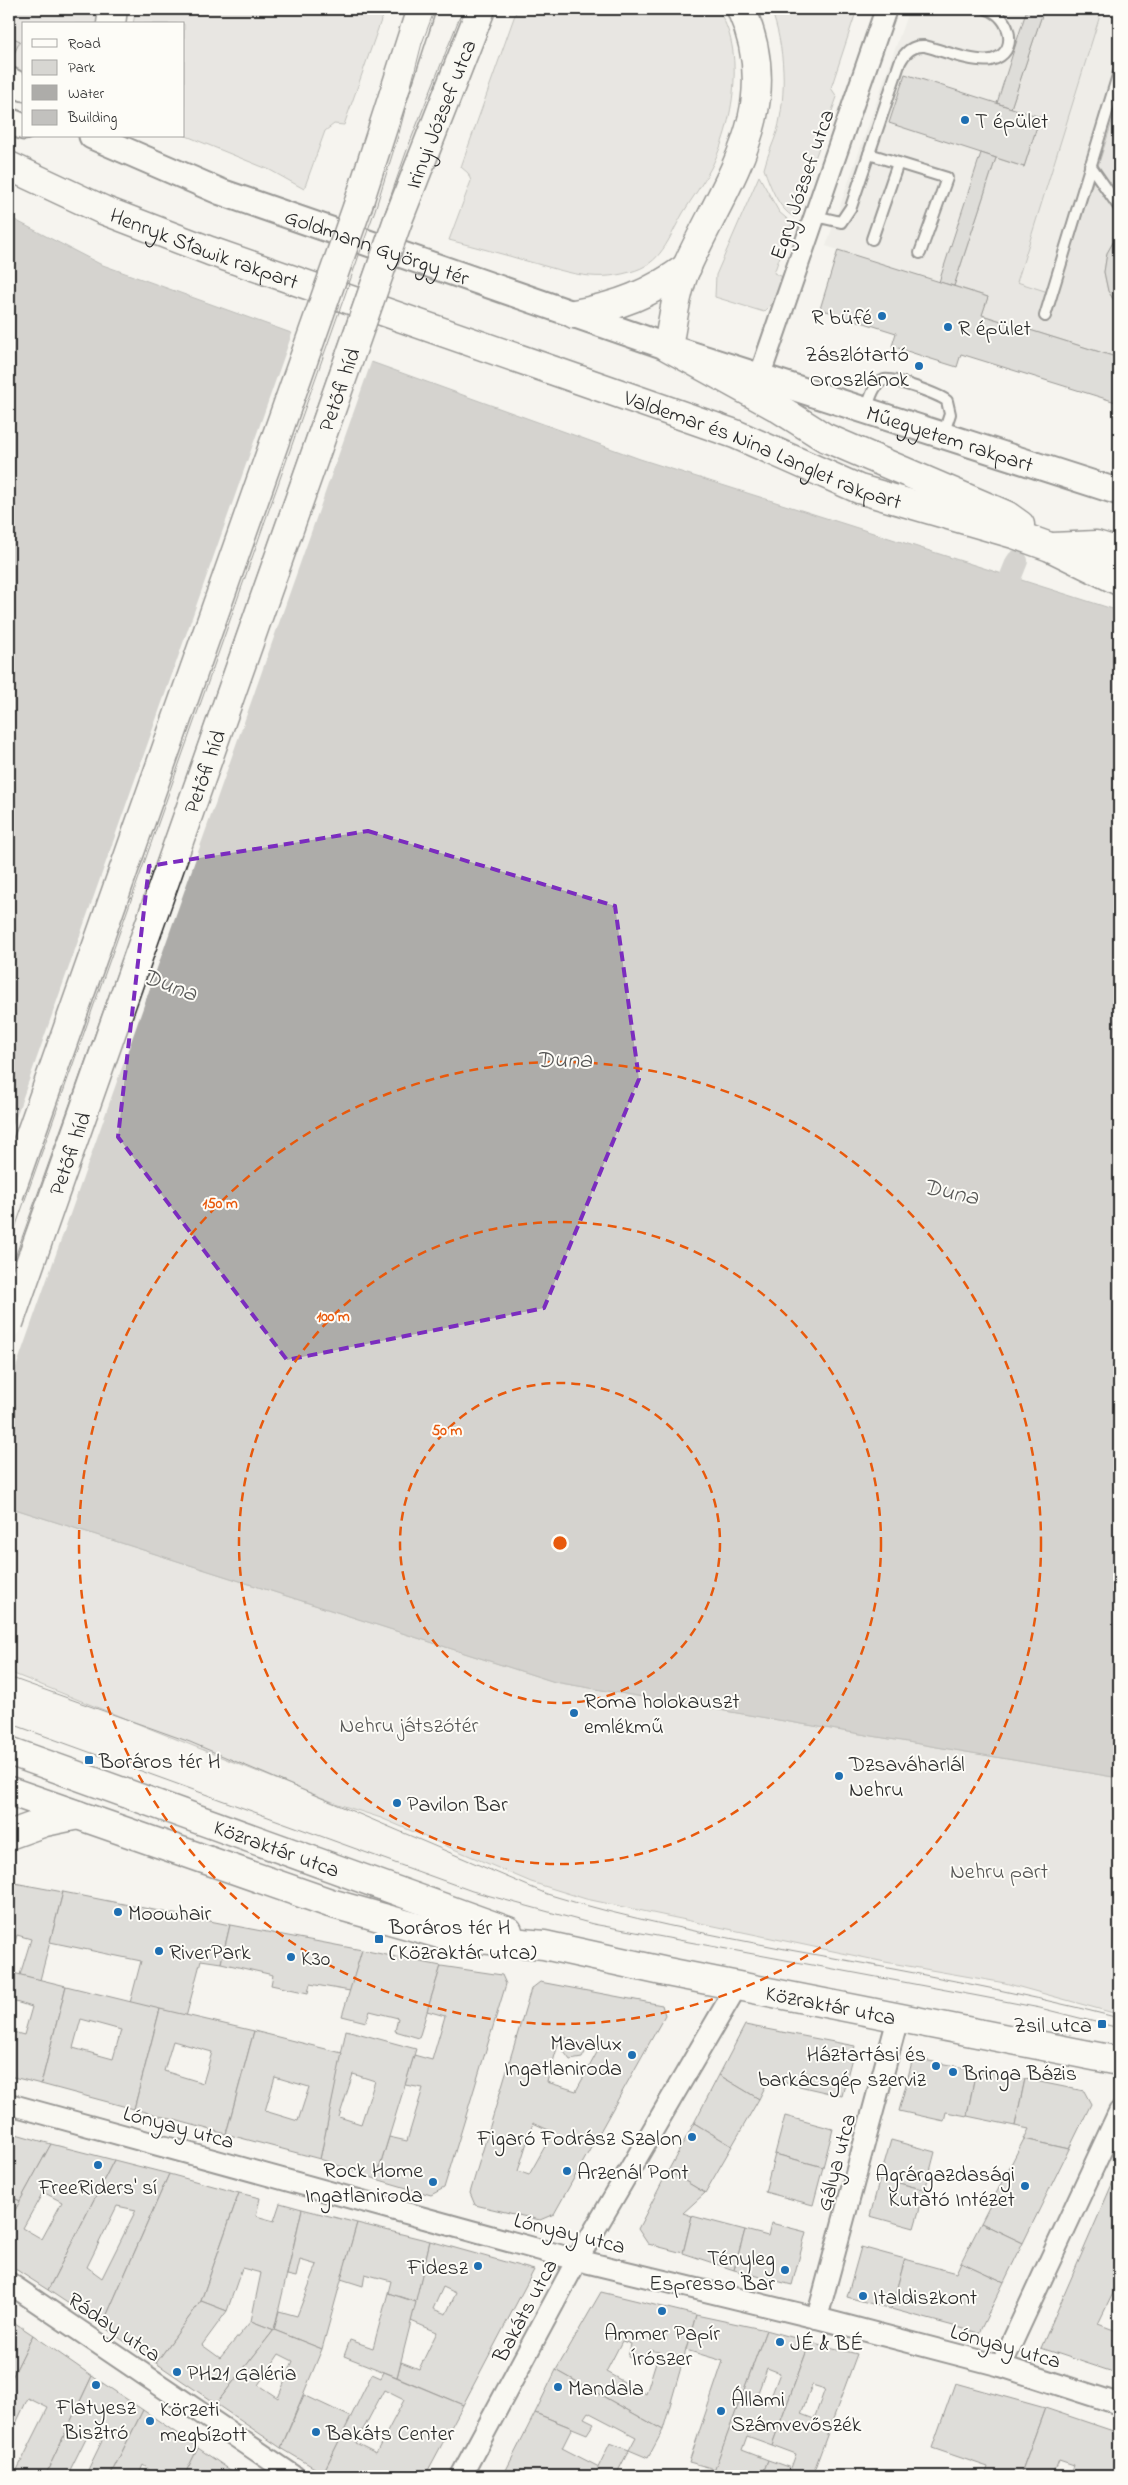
<svg xmlns="http://www.w3.org/2000/svg" width="1128" height="2485" font-family="'Indie Flower',sans-serif">
<rect width="100%" height="100%" fill="#f5f4ef"/>
<filter id="ink" filterUnits="userSpaceOnUse"><feTurbulence type="fractalNoise" baseFrequency=".02" numOctaves="2"/><feDisplacementMap in="SourceGraphic" scale="10" xChannelSelector="R" yChannelSelector="G"/><feConvolveMatrix kernelMatrix="1 2 1 2 8 2 1 2 1" color-interpolation-filters="sRGB"/></filter>
<g filter="url(#ink)">
<path fill="#e6e5e0" d="M909,9H1119V403L962,354L957,367L925,357L892,346L896,333L820,309L838,250L826,246Z"/>
<g fill="#d7d6d2" stroke="#81807e">
<path d="M9,9H113L111,24H24V73L9,68Z"/>
<path d="M136,9H385L344,125L334,124L325,131L304,189L270,170L184,135V24H133Z"/>
<path d="M517,9H717C747,49 733,126 711,168C703,184 692,198 683,213C668,239 662,264 630,272C592,283 565,271 530,262C503,254 476,247 449,240L471,181L468,173L461,167Z"/>
<path d="M771,9H857L831,88L837,97L794,217C778,209 770,185 764,169C767,156 773,144 777,132C787,93 785,47 771,9Z"/>
<path d="M1044,9H1102L1017,282L1057,295L1119,100V232L1107,253L1104,272L1108,291L1119,308V358L982,315L988,297L954,286L996,158L1024,167L1040,118L1011,108Z"/>
<path d="M759,176L779,212L792,223L774,273L783,277L771,305L764,312L715,297L716,275Z"/>
<path d="M9,1507L555,1682L1119,1778V2008L1117,2014L1005,1983L885,1962L586,1899L531,1882L381,1818L338,1804L9,1672Z"/>
</g>
<path fill="#adaca9" stroke="#797877" d="M9,217L100,264L640,459L1119,611V1778L555,1682L9,1507Z"/>
<path fill="#f5f4ef" d="M293,331L372,360L9,1387V1137Z"/>
<g fill="none" stroke-linecap="round" stroke-linejoin="round">
<path stroke="#adaca9" stroke-width="22" d="M999,606L1017,561"/>
</g>
<g fill="#c2c1be" stroke="#2b2b2b" fill-rule="evenodd">
<path d="M1027,9H1044L1011,108L997,103Z"/>
<path d="M9,36L20,41L12,58L9,56Z"/>
<path d="M905,74L1040,117L1024,167L889,123Z"/>
<path d="M981,153L996,158L954,286L939,282Z"/>
<path d="M1119,232V308L1108,291L1104,272L1107,253Z"/>
<path d="M838,250L988,297L982,315L1119,358V403L961,354L957,367L925,357L892,346L896,333L820,309Z"/>
<path d="M9,1882L63,1892L40,1980L20,1975L31,1939L17,1935L9,1963Z"/>
<path d="M63,1892L230,1925L221,1963L201,1960L186,2017L130,2003L141,1961L50,1942Z"/>
<path d="M230,1925L362,1950L350,1991L310,1984L308,1993L271,1985L273,1975L221,1963Z"/>
<path d="M362,1950L441,1966L419,2038L395,2031L398,2018L370,2011L366,2022L342,2016Z"/>
<path d="M441,1966L502,1975L506,1984L444,2188L431,2195L376,2179L389,2137L407,2141L423,2088L405,2085L414,2055L432,2060L445,2016L427,2011Z"/>
<path d="M9,1972L66,1986L41,2084L9,2076V2031L24,2035L32,2007L9,2000Z"/>
<path d="M540,1982L662,2005L665,2015L554,2214L540,2220L475,2205L470,2193L531,1989ZM561,2035L567,2037L562,2049L570,2060L582,2058L590,2043L601,2045L576,2091L547,2082ZM533,2123L553,2132L529,2175L518,2171Z"/>
<path d="M66,1986L160,2009L134,2109L41,2084ZM81,2019L121,2030L113,2059L73,2048Z"/>
<path d="M160,2009L254,2031L226,2134L134,2109ZM173,2041L212,2052L203,2083L164,2071Z"/>
<path d="M745,2025L855,2046L842,2096L769,2079L759,2099L719,2075Z"/>
<path d="M346,2030L416,2049L376,2179L320,2159ZM353,2074L375,2081L361,2124L339,2117Z"/>
<path d="M254,2031L342,2053L320,2159L226,2134ZM275,2077L309,2087L298,2121L265,2111Z"/>
<path d="M913,2058L976,2070L967,2116L946,2112L944,2121L899,2111Z"/>
<path d="M976,2070L1025,2079L1015,2126L967,2116Z"/>
<path d="M719,2075L759,2099L732,2146L694,2123Z"/>
<path d="M1025,2079L1084,2091L1091,2104L1069,2149L1024,2139L1029,2129L1015,2126Z"/>
<path d="M785,2116L833,2129L823,2167L775,2154Z"/>
<path d="M694,2123L732,2146L705,2193L668,2171Z"/>
<path d="M9,2132L51,2144L20,2201L9,2196Z"/>
<path d="M1024,2139L1069,2149L1023,2243L981,2223Z"/>
<path d="M891,2140L935,2152L925,2190L880,2178Z"/>
<path d="M51,2144L114,2160L48,2290L9,2265V2221ZM43,2192L62,2202L42,2239L23,2228Z"/>
<path d="M775,2154L823,2167L813,2205L765,2192Z"/>
<path d="M114,2160L169,2174L102,2326L48,2290ZM117,2206L136,2210L102,2278L87,2267Z"/>
<path d="M1119,2168V2281L1098,2324L1119,2332V2374L1041,2348Z"/>
<path d="M668,2171L705,2193L683,2213L692,2216L683,2253L648,2244L638,2229Z"/>
<path d="M169,2174L239,2193L201,2301L156,2363L102,2326Z"/>
<path d="M880,2178L925,2190L914,2228L870,2216Z"/>
<path d="M239,2193L260,2198L256,2216L274,2221L280,2203L302,2209L274,2330L251,2321L261,2273L242,2268L227,2311L201,2301Z"/>
<path d="M9,2196L20,2201L9,2221Z"/>
<path d="M302,2209L357,2223L322,2349L274,2330L279,2311L297,2316L317,2265L300,2260L296,2277L287,2275Z"/>
<path d="M692,2216L745,2230L734,2270L683,2253Z"/>
<path d="M357,2223L430,2241L416,2302L388,2293L391,2281L365,2274L363,2286L341,2279Z"/>
<path d="M771,2223L806,2232L792,2285L734,2270L745,2230L768,2236Z"/>
<path d="M981,2223L1023,2243L1004,2282L961,2262Z"/>
<path d="M430,2241L534,2270L463,2405L397,2377L401,2362L419,2369L437,2332L411,2321ZM443,2287L456,2293L446,2314L433,2309Z"/>
<path d="M861,2247L905,2259L891,2309L847,2297Z"/>
<path d="M905,2259L956,2273L961,2262L1004,2282L979,2333L891,2309Z"/>
<path d="M601,2292L696,2315L663,2430L556,2370ZM622,2341L631,2344L628,2357L645,2363L649,2350L659,2352L646,2394L606,2372Z"/>
<path d="M388,2293L416,2302L397,2377L344,2356L350,2340L373,2348Z"/>
<path d="M201,2301L227,2311L202,2345L220,2358L251,2321L274,2330L216,2404L156,2363Z"/>
<path d="M696,2315L766,2330L715,2469L689,2462L723,2361L686,2350Z"/>
<path d="M9,2319L33,2335L9,2384Z"/>
<path d="M274,2330L322,2349L281,2448L216,2404ZM279,2354L293,2361L278,2398L258,2385Z"/>
<path d="M766,2330L810,2342L772,2445L747,2436L742,2450L768,2460L762,2476H712ZM767,2368L780,2373L769,2402L756,2398Z"/>
<path d="M33,2335L92,2376L45,2476H14L48,2408L28,2398L9,2438V2384Z"/>
<path d="M810,2342L857,2354L812,2476H762L768,2460L791,2468L796,2454L772,2445ZM812,2385L825,2389L814,2419L801,2414Z"/>
<path d="M556,2370L663,2430L648,2458L629,2450L636,2437L588,2412L584,2418L594,2423L587,2434L535,2413Z"/>
<path d="M384,2372L463,2405L425,2476H329L323,2473L372,2374L381,2378ZM384,2390L404,2400L376,2453L356,2443Z"/>
<path d="M92,2376L143,2410L110,2476H85L102,2441L88,2434L67,2476H45Z"/>
<path d="M955,2383L1045,2408L1020,2476H985L988,2467L932,2448Z"/>
<path d="M304,2395L351,2417L323,2473L281,2448Z"/>
<path d="M1045,2408L1119,2433V2476H1070L1074,2465L1059,2460L1053,2476H1020Z"/>
<path d="M143,2410L198,2448L184,2476H158L143,2465L138,2476H110Z"/>
<path d="M535,2413L572,2428L562,2448L599,2467L594,2476H503Z"/>
<path d="M610,2443L629,2450L616,2475L618,2476H594Z"/>
<path d="M198,2448L239,2476H184Z"/>
</g>
<g fill="none" stroke-linecap="round" stroke-linejoin="round">
<defs>
<g id="service">
<path d="M869,154L947,178L920,253"/>
<path d="M1090,165L1119,207"/>
<path d="M815,216L841,222L851,207L900,62C905,52 913,45 925,46C943,51 974,63 991,60C1020,53 1011,16 987,9"/>
<path d="M872,239L898,163"/>
<path d="M1045,316L1119,72"/>
<path d="M866,410C870,400 873,384 884,380C892,377 940,395 947,401L950,414L943,435"/>
</g>
<g id="minor">
<path d="M760,375L886,9"/>
<path d="M9,2104L577,2260L817,2318L1001,2366L1119,2404"/>
<path d="M9,2283L294,2476"/>
<path d="M817,2318L898,2018"/>
<path d="M1001,2366L1119,2112"/>
<path d="M461,2476L577,2260L737,1986"/>
</g>
<g id="tertiary">
<path d="M9,80L24,88"/>
<path d="M9,121L24,127"/>
<path id="s1" d="M92,136L221,192L668,347L1119,492"/>
</g>
<g id="secondary">
<path d="M741,9C786,108 726,180 687,266C676,291 673,320 668,347L775,406L824,437L1006,515L1020,525"/>
<path d="M111,24L113,9"/>
<path id="s2" d="M9,166L103,210L210,251L735,434L859,489L1014,534L1050,547L1119,581"/>
<path d="M358,205L421,9"/>
<path id="s3" d="M398,220L481,9"/>
<path d="M574,314C619,306 650,294 687,267"/>
<path d="M1053,547L1096,545L1119,552"/>
<path id="s4" d="M9,1751L508,1931"/>
<path id="s5" d="M9,1791L330,1903L447,1936L544,1945L667,1972L1119,2061"/>
<path d="M9,1835L45,1822L78,1815"/>
</g>
</defs>
<use href="#service" stroke="#2b2b2b" stroke-width="14"/>
<use href="#minor" stroke="#2b2b2b" stroke-width="24"/>
<use href="#tertiary" stroke="#2b2b2b" stroke-width="29"/>
<use href="#secondary" stroke="#2b2b2b" stroke-width="31"/>
<use href="#service" stroke="#fdfcf7" stroke-width="10"/>
<use href="#minor" stroke="#fdfcf7" stroke-width="20"/>
<use href="#tertiary" stroke="#fdfcf7" stroke-width="25"/>
<use href="#secondary" stroke="#fdfcf7" stroke-width="28"/>
<g stroke="#2b2b2b" stroke-width="1">
<path d="M9,1245L375,210L399,133L422,43L435,9"/>
<path d="M9,1274L129,939L408,147L463,9"/>
<path d="M9,1677L190,1742L547,1894C627,1919 709,1934 790,1950C900,1970 1011,1990 1119,2018"/>
<path d="M9,1723L472,1891L593,1924L978,1996L1040,2008L1119,2028"/>
</g>
<defs>
<g id="secondary-bridge">
<path d="M9,1195L358,205"/>
<path id="s6" d="M9,1323L398,220"/>
</g>
</defs>
<use href="#secondary-bridge" stroke="#2b2b2b" stroke-width="31" stroke-linecap="butt"/>
<use href="#secondary-bridge" stroke="#fdfcf7" stroke-width="28"/>
</g>
</g>
<path d="M0 0H1128V2485H0ZM368,831L615,906L639,1079L544,1308L287,1360L118,1137L149,866Z" fill="#f5f4ef" fill-opacity=".55" fill-rule="evenodd"/>
<path fill="none" stroke="#7b2cbf" stroke-width="4" stroke-dasharray="10 6" stroke-linejoin="round" d="M368,831L615,906L639,1079L544,1308L287,1360L118,1137L149,866Z"/>
<g fill="none" stroke="#e8590c" stroke-width="2.5" stroke-dasharray="9 6">
<circle cx="560" cy="1543" r="160"/>
<circle cx="560" cy="1543" r="321"/>
<circle cx="560" cy="1543" r="481"/>
</g>
<g fill="#1f6fb2" stroke="#fdfcf7" stroke-width="2">
<circle cx="965" cy="120" r="5"/>
<circle cx="882" cy="316" r="5"/>
<circle cx="948" cy="327" r="5"/>
<circle cx="919" cy="366" r="5"/>
<circle cx="574" cy="1713" r="5"/>
<rect x="84" y="1755" width="10" height="10" rx="2.5"/>
<circle cx="839" cy="1776" r="5"/>
<circle cx="397" cy="1803" r="5"/>
<circle cx="118" cy="1912" r="5"/>
<rect x="374" y="1934" width="10" height="10" rx="2.5"/>
<circle cx="159" cy="1951" r="5"/>
<circle cx="291" cy="1957" r="5"/>
<rect x="1097" y="2019" width="10" height="10" rx="2.5"/>
<circle cx="632" cy="2055" r="5"/>
<circle cx="936" cy="2066" r="5"/>
<circle cx="953" cy="2072" r="5"/>
<circle cx="692" cy="2137" r="5"/>
<circle cx="98" cy="2165" r="5"/>
<circle cx="567" cy="2171" r="5"/>
<circle cx="433" cy="2182" r="5"/>
<circle cx="1025" cy="2186" r="5"/>
<circle cx="478" cy="2266" r="5"/>
<circle cx="785" cy="2270" r="5"/>
<circle cx="863" cy="2296" r="5"/>
<circle cx="662" cy="2311" r="5"/>
<circle cx="780" cy="2342" r="5"/>
<circle cx="177" cy="2372" r="5"/>
<circle cx="96" cy="2385" r="5"/>
<circle cx="558" cy="2387" r="5"/>
<circle cx="721" cy="2411" r="5"/>
<circle cx="150" cy="2421" r="5"/>
<circle cx="316" cy="2432" r="5"/>
</g>
<g text-anchor="middle" stroke-width="4" stroke-linejoin="round" paint-order="stroke">
<g font-size="22" fill="#2b2b2b" stroke="#fdfcf7">
<text dy="8" stroke="none"><textPath href="#s3" startOffset="114">Irinyi József utca</textPath></text>
<text transform="translate(801 184) rotate(-71)" y="8">Egry József utca</text>
<text dy="8" stroke="none"><textPath href="#s1" startOffset="306">Goldmann György tér</textPath></text>
<text dy="8" stroke="none"><textPath href="#s2" startOffset="212">Henryk Sławik rakpart</textPath></text>
<text dy="8" stroke="none"><textPath href="#s6" startOffset="990">Petőfi híd</textPath></text>
<text dy="8" stroke="none"><textPath href="#s1" startOffset="910">Műegyetem rakpart</textPath></text>
<text dy="8" stroke="none"><textPath href="#s2" startOffset="806">Valdemar és Nina Langlet rakpart</textPath></text>
<text dy="8" stroke="none"><textPath href="#s6" startOffset="585">Petőfi híd</textPath></text>
<text dy="8" stroke="none"><textPath href="#s6" startOffset="180">Petőfi híd</textPath></text>
<text dy="8" stroke="none"><textPath href="#s4" startOffset="285">Közraktár utca</textPath></text>
<text dy="8" stroke="none"><textPath href="#s5" startOffset="852">Közraktár utca</textPath></text>
<text transform="translate(179 2126) rotate(15)" y="8">Lónyay utca</text>
<text transform="translate(835 2162) rotate(-75)" y="8">Gálya utca</text>
<text transform="translate(570 2232) rotate(14)" y="8">Lónyay utca</text>
<text transform="translate(524 2310) rotate(-62)" y="8">Bakáts utca</text>
<text transform="translate(115 2326) rotate(34)" y="8">Ráday utca</text>
<text transform="translate(1006 2345) rotate(16)" y="8">Lónyay utca</text>
</g>
<g font-size="22" fill="#2b2b2b" stroke="#fdfcf7" text-anchor="start">
<text x="975" y="128">T épület</text>
<text x="872" y="324" text-anchor="end">R büfé</text>
<text x="958" y="335">R épület</text>
<text x="909" y="361" text-anchor="end">Zászlótartó<tspan x="909" dy="25">Oroszlánok</tspan></text>
<text x="584" y="1708">Roma holokauszt<tspan x="584" dy="25">emlékmű</tspan></text>
<text x="99" y="1768">Boráros tér H</text>
<text x="849" y="1771">Dzsaváharlál<tspan x="849" dy="25">Nehru</tspan></text>
<text x="407" y="1811">Pavilon Bar</text>
<text x="128" y="1920">Moowhair</text>
<text x="389" y="1934">Boráros tér H<tspan x="389" dy="25">(Közraktár utca)</tspan></text>
<text x="169" y="1959">RiverPark</text>
<text x="301" y="1965">K30</text>
<text x="1092" y="2032" text-anchor="end">Zsil utca</text>
<text x="622" y="2050" text-anchor="end">Mavalux<tspan x="622" dy="25">Ingatlaniroda</tspan></text>
<text x="926" y="2061" text-anchor="end">Háztartási és<tspan x="926" dy="25">barkácsgép szerviz</tspan></text>
<text x="963" y="2080">Bringa Bázis</text>
<text x="682" y="2145" text-anchor="end">Figaró Fodrász Szalon</text>
<text x="423" y="2177" text-anchor="end">Rock Home<tspan x="423" dy="25">Ingatlaniroda</tspan></text>
<text x="577" y="2179">Arzenál Pont</text>
<text x="1015" y="2181" text-anchor="end">Agrárgazdasági<tspan x="1015" dy="25">Kutató Intézet</tspan></text>
<text x="98" y="2194" text-anchor="middle">FreeRiders' sí</text>
<text x="775" y="2265" text-anchor="end">Tényleg<tspan x="775" dy="25">Espresso Bar</tspan></text>
<text x="468" y="2274" text-anchor="end">Fidesz</text>
<text x="873" y="2304">Italdiszkont</text>
<text x="662" y="2340" text-anchor="middle">Ammer Papír<tspan x="662" dy="25">Írószer</tspan></text>
<text x="790" y="2350">JÉ &amp; BÉ</text>
<text x="187" y="2380">PH21 Galéria</text>
<text x="568" y="2395">Mandala</text>
<text x="731" y="2406">Állami<tspan x="731" dy="25">Számvevőszék</tspan></text>
<text x="96" y="2414" text-anchor="middle">Flatyesz<tspan x="96" dy="25">Bisztró</tspan></text>
<text x="160" y="2416">Körzeti<tspan x="160" dy="25">megbízott</tspan></text>
<text x="326" y="2440">Bakáts Center</text>
</g>
<g font-size="22" fill="#565655" stroke="#fdfcf7">
<text x="409" y="1732">Nehru játszótér</text>
<text x="999" y="1878">Nehru part</text>
</g>
<g font-size="24" font-style="italic" fill="#585857" stroke="#fdfcf7">
<text transform="translate(170 984) rotate(20)" y="8">Duna</text>
<text x="564" y="1067">Duna</text>
<text transform="translate(951 1191) rotate(12)" y="8">Duna</text>
</g>
</g>
<circle cx="560" cy="1543" r="8" fill="#e8590c" stroke="#fdfcf7" stroke-width="2.5"/>
<g font-size="15" text-anchor="middle" font-weight="bold" fill="#e8590c" stroke="#fdfcf7" stroke-width="4" stroke-linejoin="round" paint-order="stroke">
<text x="220" y="1208">150 m</text>
<text x="333" y="1321">100 m</text>
<text x="447" y="1435">50 m</text>
</g>
<rect width="1128" height="2485" fill="none" stroke="#fdfcf7" stroke-width="30"/>
<rect x="15" y="15" width="1098" height="2455" fill="none" stroke="#2b2b2b" stroke-width="2" filter="url(#ink)"/>
<rect x="22" y="22" width="162" height="115" fill="#fdfcf7" stroke="#a9a8a5"/>
<rect x="32" y="39" width="25" height="8" fill="#fdfcf7" stroke="#a9a8a5"/>
<text x="68" y="48" font-size="15" fill="#2b2b2b">Road</text>
<rect x="32" y="60" width="25" height="15" fill="#d7d6d2" stroke="#a9a8a5"/>
<text x="68" y="72" font-size="15" fill="#2b2b2b">Park</text>
<rect x="32" y="85" width="25" height="15" fill="#adaca9" stroke="#a9a8a5"/>
<text x="68" y="98" font-size="15" fill="#2b2b2b">Water</text>
<rect x="32" y="110" width="25" height="15" fill="#c2c1be" stroke="#a9a8a5"/>
<text x="68" y="122" font-size="15" fill="#2b2b2b">Building</text>
</svg>
